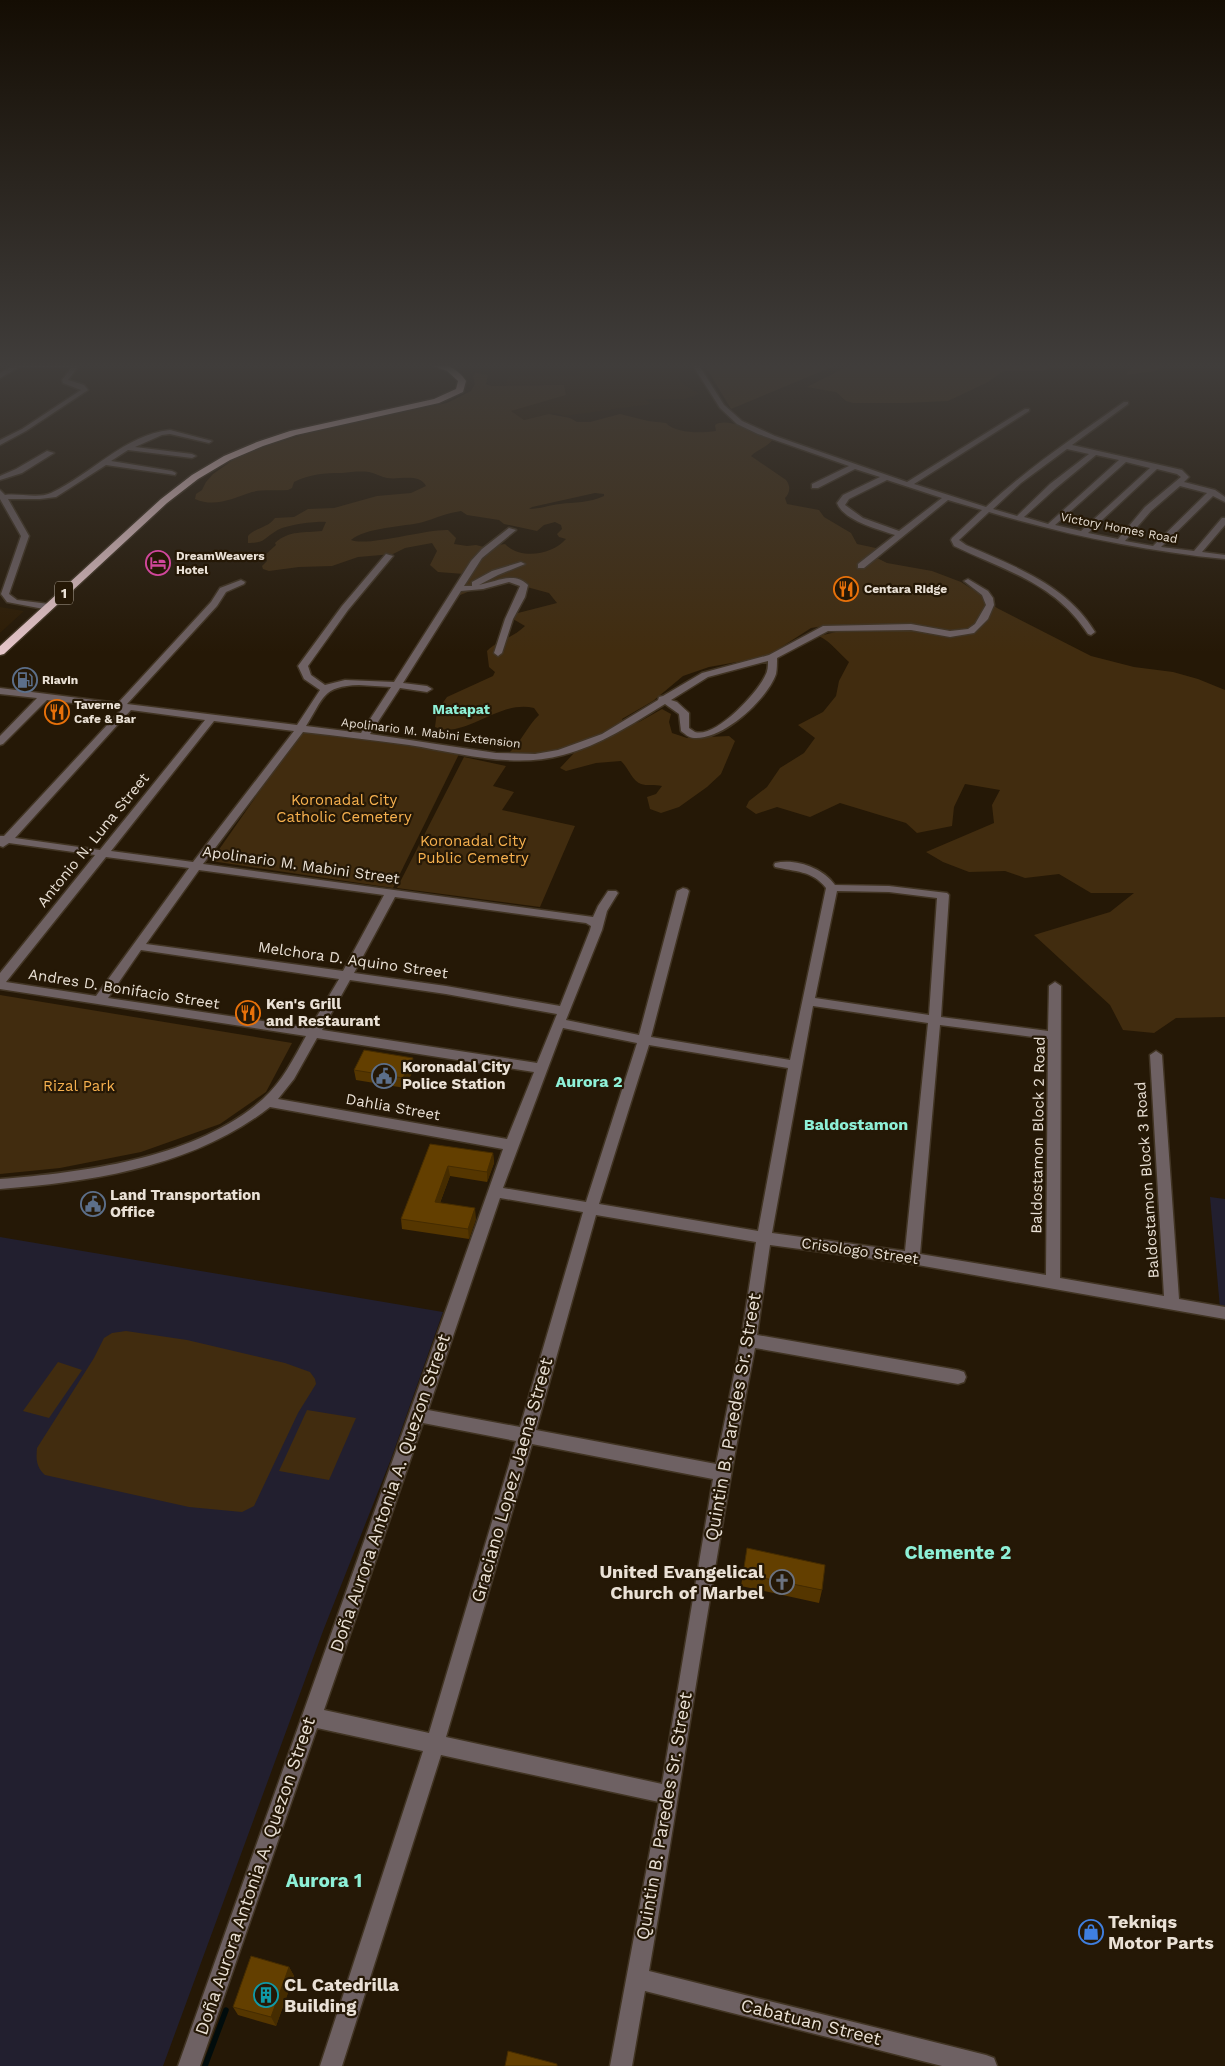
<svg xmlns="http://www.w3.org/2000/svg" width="1225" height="2066" font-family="'Work Sans',sans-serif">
<rect width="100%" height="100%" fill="#251806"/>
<g fill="#2d1c04">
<path d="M582,365H682L679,378L682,383L699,394L685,399H645L652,404L564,416L555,413L524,420L510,411L566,395L564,385H506L508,376H578Z"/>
<path d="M0,607L24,611L0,633Z"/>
</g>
<g fill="#221f2f">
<path d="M1210,1197L1225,1199V1309L1220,1308Z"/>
<path d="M0,1237L443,1312L391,1459L323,1631L163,2066H0Z"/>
</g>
<g fill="#412c0f" fill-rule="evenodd">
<path d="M704,364H839L731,409Z"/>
<path d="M852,364H1070L1041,371H1003L988,382L948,401L905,403H853L846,401L836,392L807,387Z"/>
<path d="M1136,364H1169L1155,371L1126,375L1129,370Z"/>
<path d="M476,373L488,375L486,384L491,386L564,385L566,395L511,411L524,420L549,414L570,418L577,422H590L620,414L648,421L666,423C676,434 702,433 716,431L715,425C728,416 758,434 773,439C769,446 757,450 751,456L786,480C791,486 790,493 785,498L787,504L819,510L824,517L851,533L857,544L885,550L884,553L877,558L887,563L932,571L961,582L983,596L997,608L1091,656L1134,667L1173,672L1198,679L1225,690V1017L1176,1018L1154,1033L1123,1030L1110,1005L1034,935L1110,912L1134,893H1091L1059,874L1025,878L1005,871L969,872L943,862L926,852L994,823L992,805L1000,790L965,784L954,807L952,826L917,833L906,823L840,803L810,817L777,807L756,814L746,807L749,801L767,787L780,768L804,753L815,738L798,725L823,712L836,696L839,681L849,662C839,653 831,642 819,636L844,630L830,625L811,628L766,657L709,667L683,676L653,701L622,719L625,725L639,722L662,709L671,714L669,722L672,733L687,738L729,736L735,741L721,774L707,787L679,807L661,813L650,809L647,797L656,794L662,786C655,784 646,786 641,784C632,781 628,767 621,761L596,763L566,771L560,768L574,753L567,748L531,755L514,756L510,752C522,741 527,726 539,715L534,708C499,699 465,740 435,727L437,711L447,697L493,676L495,672L489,667L487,651C498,640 513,638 525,626L513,619L514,614L557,603L549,593L512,583L488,584L450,599L464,574L438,572L430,565L437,551L432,543L405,548L393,554L358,557L332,566L299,567L269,571L263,569L262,566L267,561L265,555L276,545L275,543C289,530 305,533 322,531L326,522C315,521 285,525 276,531C263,539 265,543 248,543V536C256,527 268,528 275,518L294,517L308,509L334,508L377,496L411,493L426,486C419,473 400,480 387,478C381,477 375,473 369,472C360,471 351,472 342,473C324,473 310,474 294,482L292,488L288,490C277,491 263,489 252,492C233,498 216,508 195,499L196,494L202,490L206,482L213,474L237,457L270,445L325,428L447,403L471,391L475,384L473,376ZM595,493L604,494V496C589,503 575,502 560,504C549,505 540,509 529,509L532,507ZM461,511L467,515L499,520L504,524L537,531L544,525L555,522L561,525L562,529L557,534L559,537L566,539C552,555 521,560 505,544L484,547L476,545L467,546L454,544L456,538L448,530C426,529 367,547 351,540C366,527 404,527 423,522C436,518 447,513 461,511Z"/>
<path d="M301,732L460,752L393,888L211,861Z"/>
<path d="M464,757L506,766L493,786L514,792L502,810L575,826L540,907L397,888Z"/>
<path d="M0,995L292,1043L266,1092L220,1124L141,1152L60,1168L0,1174Z"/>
<path d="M126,1331L187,1340L285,1363L310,1372L315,1379L316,1384L298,1413L254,1506L242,1512L189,1507L45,1475C36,1467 36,1459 37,1448L94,1358L104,1338L112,1333Z"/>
<path d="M58,1362L82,1370L49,1418L23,1411Z"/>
<path d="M307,1410L356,1418L329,1480L279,1471Z"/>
</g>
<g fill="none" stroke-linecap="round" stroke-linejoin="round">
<path stroke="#010c0c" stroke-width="5.5" d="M205,2066L226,2010"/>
<defs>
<g id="minor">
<path d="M16,364H80L68,380L84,385L88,390L26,431L0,445V440L22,429L81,390L63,383L62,380L72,367H19L0,378V373Z"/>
<path d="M692,364H698L724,405L742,421L775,436L907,482L1025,409H1029V411L914,484L986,507C1029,467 1076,436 1124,402H1128V404L1072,445L1182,470L1189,477L1184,482L1215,490L1225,497V502L1213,496L1161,547L1194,551L1222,518H1225V525L1202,552L1225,555V559C1145,551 1067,535 989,512L959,540L966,545C1014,566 1067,585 1095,632L1091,635L1088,634C1055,583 1006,571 954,546L951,540L952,538L982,510L948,500L864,568H858V564L895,535C878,529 844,521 837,503L843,495L880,477L855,469L818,488H812V484L849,466L758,434L737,424L720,408ZM1067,449L1089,454L1050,484L1017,516L993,509L1021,483ZM1096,455L1119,460L1048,524L1024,517L1056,488ZM1126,462L1150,468L1081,531L1055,525ZM1157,469L1177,474L1181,477L1145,507L1118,539L1088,533ZM887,480L942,498L899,531L863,518L845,505L849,499ZM1180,486L1207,493L1153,546L1125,541L1151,511Z"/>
<path d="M170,430L212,441L209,443L170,434L162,435L135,447L192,454L196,456L192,458L128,450L111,461L172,471L176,473L175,475L106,465L56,497L40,499H8L29,536L9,594L17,600L49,604L53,607L49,610L7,602L1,594L21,536L0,499V490L5,495C19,493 38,499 51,493C92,474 124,435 170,430Z"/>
<path d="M47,451L54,453L22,473L0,480V476L16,469Z"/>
<path d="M509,528L516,530L482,558L464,586H472V582L492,571L521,562L525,564L498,575L479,585C496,582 514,571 528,585L525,597L513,619L502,653L498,656L494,653L505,619L520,586L509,582L483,589L461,591L403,683L427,686L432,689L427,692L400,688L370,734L496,753L535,754L558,750L602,734L658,700L659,697L663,696L702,673L769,655L823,626L911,624L950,631L968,629L975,624L986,605L982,595L964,581L968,579L988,591L993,598L994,605L988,619L974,633L950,637L911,630L828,631L777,658C777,663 777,669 776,674C767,700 723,740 694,738C689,738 685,734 681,731L679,714L665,704C632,724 601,745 563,755C513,769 459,753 409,745C373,740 338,736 303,732L203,864L593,917L598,906L608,891H616L618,893L607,911L602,930L566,1020L639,1035L677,891L683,888L687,889L689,891L651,1037L790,1060L826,888C812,870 795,872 775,867L774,865L775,863C796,858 823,868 835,885L889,886L947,893L949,895L941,1017L1048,1031L1049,986L1055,982L1061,986L1060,1278L1164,1296L1150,1055L1156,1051L1162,1055L1179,1299L1225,1307V1319L912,1264L770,1245L757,1335L958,1370L964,1372L966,1377L964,1382L958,1384L755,1348C714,1554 685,1763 649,1971L986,2055L994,2058L997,2066H942L645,1991L632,2066H610L659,1802L441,1755L342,2066H320L423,1751L317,1728L200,2066H178L503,1149L270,1107C195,1166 93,1182 0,1189V1179C86,1172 196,1158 263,1099C282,1082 294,1058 306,1036L0,989V973L95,855L9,843L3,847L0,846V836H4L122,709L47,700L3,744L0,745V736L37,698L0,694V688L118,703L211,602L220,588L241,580L245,582L244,584L226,592L217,606L127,704L297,725L320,690L304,679L298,666L342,606L386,554L393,556L348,610L308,666L311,675L325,685L345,680L394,682L471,561L482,549ZM768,661C768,666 768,671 765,676C757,693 716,738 695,732C693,731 691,729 689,728V713L677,702L671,700L708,677ZM359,685L391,687L361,733L306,726C324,698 322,686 359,685ZM131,710L205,720L100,850L15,838ZM214,721L294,731L193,862L111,851ZM106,857L189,868L96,996L6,982ZM199,870L384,895L343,971L146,944ZM837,891L889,892L937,898L929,1015L815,998ZM395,897L586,923L591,926L590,930L560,1006L446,986L354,973ZM141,950L339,979L310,1028L108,998ZM350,980L446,994L557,1014L537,1063L322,1030ZM813,1006L928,1023L905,1251L772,1233ZM940,1025L1048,1039L1046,1275L920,1254ZM563,1028L637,1043L586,1202L503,1188ZM317,1038L534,1072L507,1139L278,1099L294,1079ZM649,1045L788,1068L758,1231L599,1204ZM500,1198L583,1212L520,1427L428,1410ZM596,1215L756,1242L741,1340L716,1464L536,1430ZM423,1423L516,1441L429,1733L324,1710ZM532,1444L713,1479L662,1784L446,1737Z"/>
</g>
<path id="highway" d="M428,364C444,363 457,367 466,381L463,392L439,403L296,435L263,446L230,460L198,479L167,503L4,654L0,655V646L161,499L192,475L224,456L257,442L290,431L434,399L456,389L458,381L447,371Z"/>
</defs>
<use href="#minor" stroke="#413423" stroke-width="3"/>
<use href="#highway" stroke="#413423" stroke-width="3"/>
<use href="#minor" fill="#6e6163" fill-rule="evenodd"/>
<use href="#highway" fill="#e6c6ca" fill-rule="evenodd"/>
</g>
<g fill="#553600">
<path d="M414,1068L405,1088L356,1080L354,1070Z"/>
<path d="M430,1144L493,1153L494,1163L487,1182L450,1176L440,1203L476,1219L469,1239L402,1229L401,1219Z"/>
<path d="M743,1574L822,1590L819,1603L741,1586Z"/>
<path d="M289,1967L294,1976L276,2026L238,2015L233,2007Z"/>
</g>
<g fill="#452c00">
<path d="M413,1058L414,1068L405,1088L403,1078Z"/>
<path d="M493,1153L494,1163L487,1182V1172Z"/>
<path d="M448,1166L450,1176L436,1213L435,1202Z"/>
<path d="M475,1208L476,1219L469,1239L468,1229Z"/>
<path d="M289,1967L294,1976L276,2026L271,2017Z"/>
</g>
<g fill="#633f00" stroke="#452c00">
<path d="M364,1050L413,1058L403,1078L354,1070Z"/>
<path d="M430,1144L493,1153L487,1172L448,1166L435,1202L475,1208L468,1229L401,1219Z"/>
<path d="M747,1548L825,1565L822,1590L743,1574Z"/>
<path d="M251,1956L289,1967L271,2017L233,2007Z"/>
<path d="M508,2051L557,2064V2066H505Z"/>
</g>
<linearGradient id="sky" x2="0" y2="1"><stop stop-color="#140d03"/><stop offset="0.56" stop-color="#403d3b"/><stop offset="1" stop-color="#403d3b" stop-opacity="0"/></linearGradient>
<rect width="1225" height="653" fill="url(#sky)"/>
<defs>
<symbol id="hotel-ring" viewBox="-11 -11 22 22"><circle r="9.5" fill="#251806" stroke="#d1479c" stroke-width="1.5"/><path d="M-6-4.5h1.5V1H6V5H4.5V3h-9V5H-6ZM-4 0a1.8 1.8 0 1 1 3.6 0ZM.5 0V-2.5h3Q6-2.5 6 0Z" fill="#d1479c"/></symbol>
<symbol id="restaurant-ring" viewBox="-11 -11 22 22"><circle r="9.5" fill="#251806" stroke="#e8710a" stroke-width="1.5"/><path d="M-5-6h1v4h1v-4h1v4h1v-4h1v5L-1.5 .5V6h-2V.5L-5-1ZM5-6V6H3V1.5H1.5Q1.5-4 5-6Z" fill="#e8710a"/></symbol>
<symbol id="fuel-ring" viewBox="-11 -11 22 22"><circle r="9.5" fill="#251806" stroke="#5c6f8a" stroke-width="1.5"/><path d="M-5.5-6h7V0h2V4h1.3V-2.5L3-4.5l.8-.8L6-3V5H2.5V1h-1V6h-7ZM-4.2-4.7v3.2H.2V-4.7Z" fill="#5c6f8a"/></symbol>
<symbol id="civic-ring" viewBox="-11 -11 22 22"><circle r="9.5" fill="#251806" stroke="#5c6f8a" stroke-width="1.5"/><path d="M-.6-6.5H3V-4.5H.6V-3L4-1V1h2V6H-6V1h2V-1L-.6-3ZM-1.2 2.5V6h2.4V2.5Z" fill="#5c6f8a"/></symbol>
<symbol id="church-ring" viewBox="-11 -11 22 22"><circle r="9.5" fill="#251806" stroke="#6b7280" stroke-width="1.5"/><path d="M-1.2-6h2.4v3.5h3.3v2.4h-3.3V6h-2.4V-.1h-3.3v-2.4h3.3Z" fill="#6b7280"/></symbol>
<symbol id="shop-ring" viewBox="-11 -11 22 22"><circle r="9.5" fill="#251806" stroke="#3f7fe0" stroke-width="1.5"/><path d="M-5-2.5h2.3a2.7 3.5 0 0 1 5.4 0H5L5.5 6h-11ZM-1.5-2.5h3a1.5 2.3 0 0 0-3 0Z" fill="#3f7fe0"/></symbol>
<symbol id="building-ring" viewBox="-11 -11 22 22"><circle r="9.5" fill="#251806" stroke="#0f9aa8" stroke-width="1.5"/><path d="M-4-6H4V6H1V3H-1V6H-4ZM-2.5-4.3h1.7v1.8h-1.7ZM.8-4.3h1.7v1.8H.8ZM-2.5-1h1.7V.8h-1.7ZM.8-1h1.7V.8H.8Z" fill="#0f9aa8"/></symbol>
</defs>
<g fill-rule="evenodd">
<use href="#hotel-ring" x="144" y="549" width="28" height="28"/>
<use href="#restaurant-ring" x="832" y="575" width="28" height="28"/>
<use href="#fuel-ring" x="11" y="666" width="28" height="28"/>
<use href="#restaurant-ring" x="43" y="698" width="28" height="28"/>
<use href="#restaurant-ring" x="234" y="999" width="28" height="28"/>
<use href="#civic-ring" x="370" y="1062" width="28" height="28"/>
<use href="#civic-ring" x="79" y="1190" width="28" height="28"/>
<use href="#church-ring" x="768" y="1568" width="28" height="28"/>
<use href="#shop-ring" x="1077" y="1918" width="28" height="28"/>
<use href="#building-ring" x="252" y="1981" width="28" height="28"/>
</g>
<g text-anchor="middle" stroke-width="4.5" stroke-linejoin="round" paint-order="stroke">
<g font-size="12" fill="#eae1d6" stroke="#251806">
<text transform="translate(1119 528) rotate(11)" y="4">Victory Homes Road</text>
<text transform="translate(431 733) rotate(7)" y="4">Apolinario M. Mabini Extension</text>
</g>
<g font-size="12" font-weight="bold" fill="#eae1d6" stroke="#251806" text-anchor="start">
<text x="176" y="560">DreamWeavers<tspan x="176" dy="14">Hotel</tspan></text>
<text x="864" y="593">Centara Ridge</text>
<text x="42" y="684">Riavin</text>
<text x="74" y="709">Taverne<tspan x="74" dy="14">Cafe &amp; Bar</tspan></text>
</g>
<rect fill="#251806" stroke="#afa598" stroke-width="1" x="55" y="581.5" width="18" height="23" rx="4"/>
<g font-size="14" font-weight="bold" fill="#eae1d6">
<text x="64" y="598">1</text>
</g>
<g font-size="14" font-weight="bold" fill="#8ef0d7" stroke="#251806">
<text x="461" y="714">Matapat</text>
</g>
<g font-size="15" fill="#f7b14f" stroke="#251806">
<text x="344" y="805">Koronadal City<tspan x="344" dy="17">Catholic Cemetery</tspan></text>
<text x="473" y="846">Koronadal City<tspan x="473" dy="17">Public Cemetry</tspan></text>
<text x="79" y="1091">Rizal Park</text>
</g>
<g font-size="15" fill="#eae1d6" stroke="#251806">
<text transform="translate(93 840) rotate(-51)" y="5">Antonio N. Luna Street</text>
<text transform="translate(301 865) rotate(8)" y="5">Apolinario M. Mabini Street</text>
<text transform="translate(353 960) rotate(8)" y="5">Melchora D. Aquino Street</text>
<text transform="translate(124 989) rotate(9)" y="5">Andres D. Bonifacio Street</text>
<text transform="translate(393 1107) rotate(10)" y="5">Dahlia Street</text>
<text transform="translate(1038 1135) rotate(-89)" y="5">Baldostamon Block 2 Road</text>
<text transform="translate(1147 1180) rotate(-94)" y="5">Baldostamon Block 3 Road</text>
<text transform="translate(860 1251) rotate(8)" y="5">Crisologo Street</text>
</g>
<g font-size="15" font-weight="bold" fill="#eae1d6" stroke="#251806" text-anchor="start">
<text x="266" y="1009">Ken's Grill<tspan x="266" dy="17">and Restaurant</tspan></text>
<text x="402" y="1072">Koronadal City<tspan x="402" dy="17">Police Station</tspan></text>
<text x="110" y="1200">Land Transportation<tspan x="110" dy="17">Office</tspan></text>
</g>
<g font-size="16" font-weight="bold" fill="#8ef0d7" stroke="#251806">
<text x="589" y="1087">Aurora 2</text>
<text x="856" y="1130">Baldostamon</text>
</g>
<g font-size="18" fill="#eae1d6" stroke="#251806">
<text transform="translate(733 1417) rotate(-80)" y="6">Quintin B. Paredes Sr. Street</text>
<text transform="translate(512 1480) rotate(-74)" y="6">Graciano Lopez Jaena Street</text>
<text transform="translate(390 1493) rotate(-71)" y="6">Doña Aurora Antonia A. Quezon Street</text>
<text transform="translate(664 1816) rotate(-80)" y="6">Quintin B. Paredes Sr. Street</text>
<text transform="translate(255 1876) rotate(-71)" y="6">Doña Aurora Antonia A. Quezon Street</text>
<text transform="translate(811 2022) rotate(14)" y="6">Cabatuan Street</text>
</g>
<g font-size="18" font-weight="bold" fill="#eae1d6" stroke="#251806" text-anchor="start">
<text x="764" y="1578" text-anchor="end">United Evangelical<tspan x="764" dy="21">Church of Marbel</tspan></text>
<text x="1108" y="1928">Tekniqs<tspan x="1108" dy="21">Motor Parts</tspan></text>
<text x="284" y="1991">CL Catedrilla<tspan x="284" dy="21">Building</tspan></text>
</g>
<g font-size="19" font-weight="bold" fill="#8ef0d7" stroke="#251806">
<text x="958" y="1559">Clemente 2</text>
<text x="324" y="1887">Aurora 1</text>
</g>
</g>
</svg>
